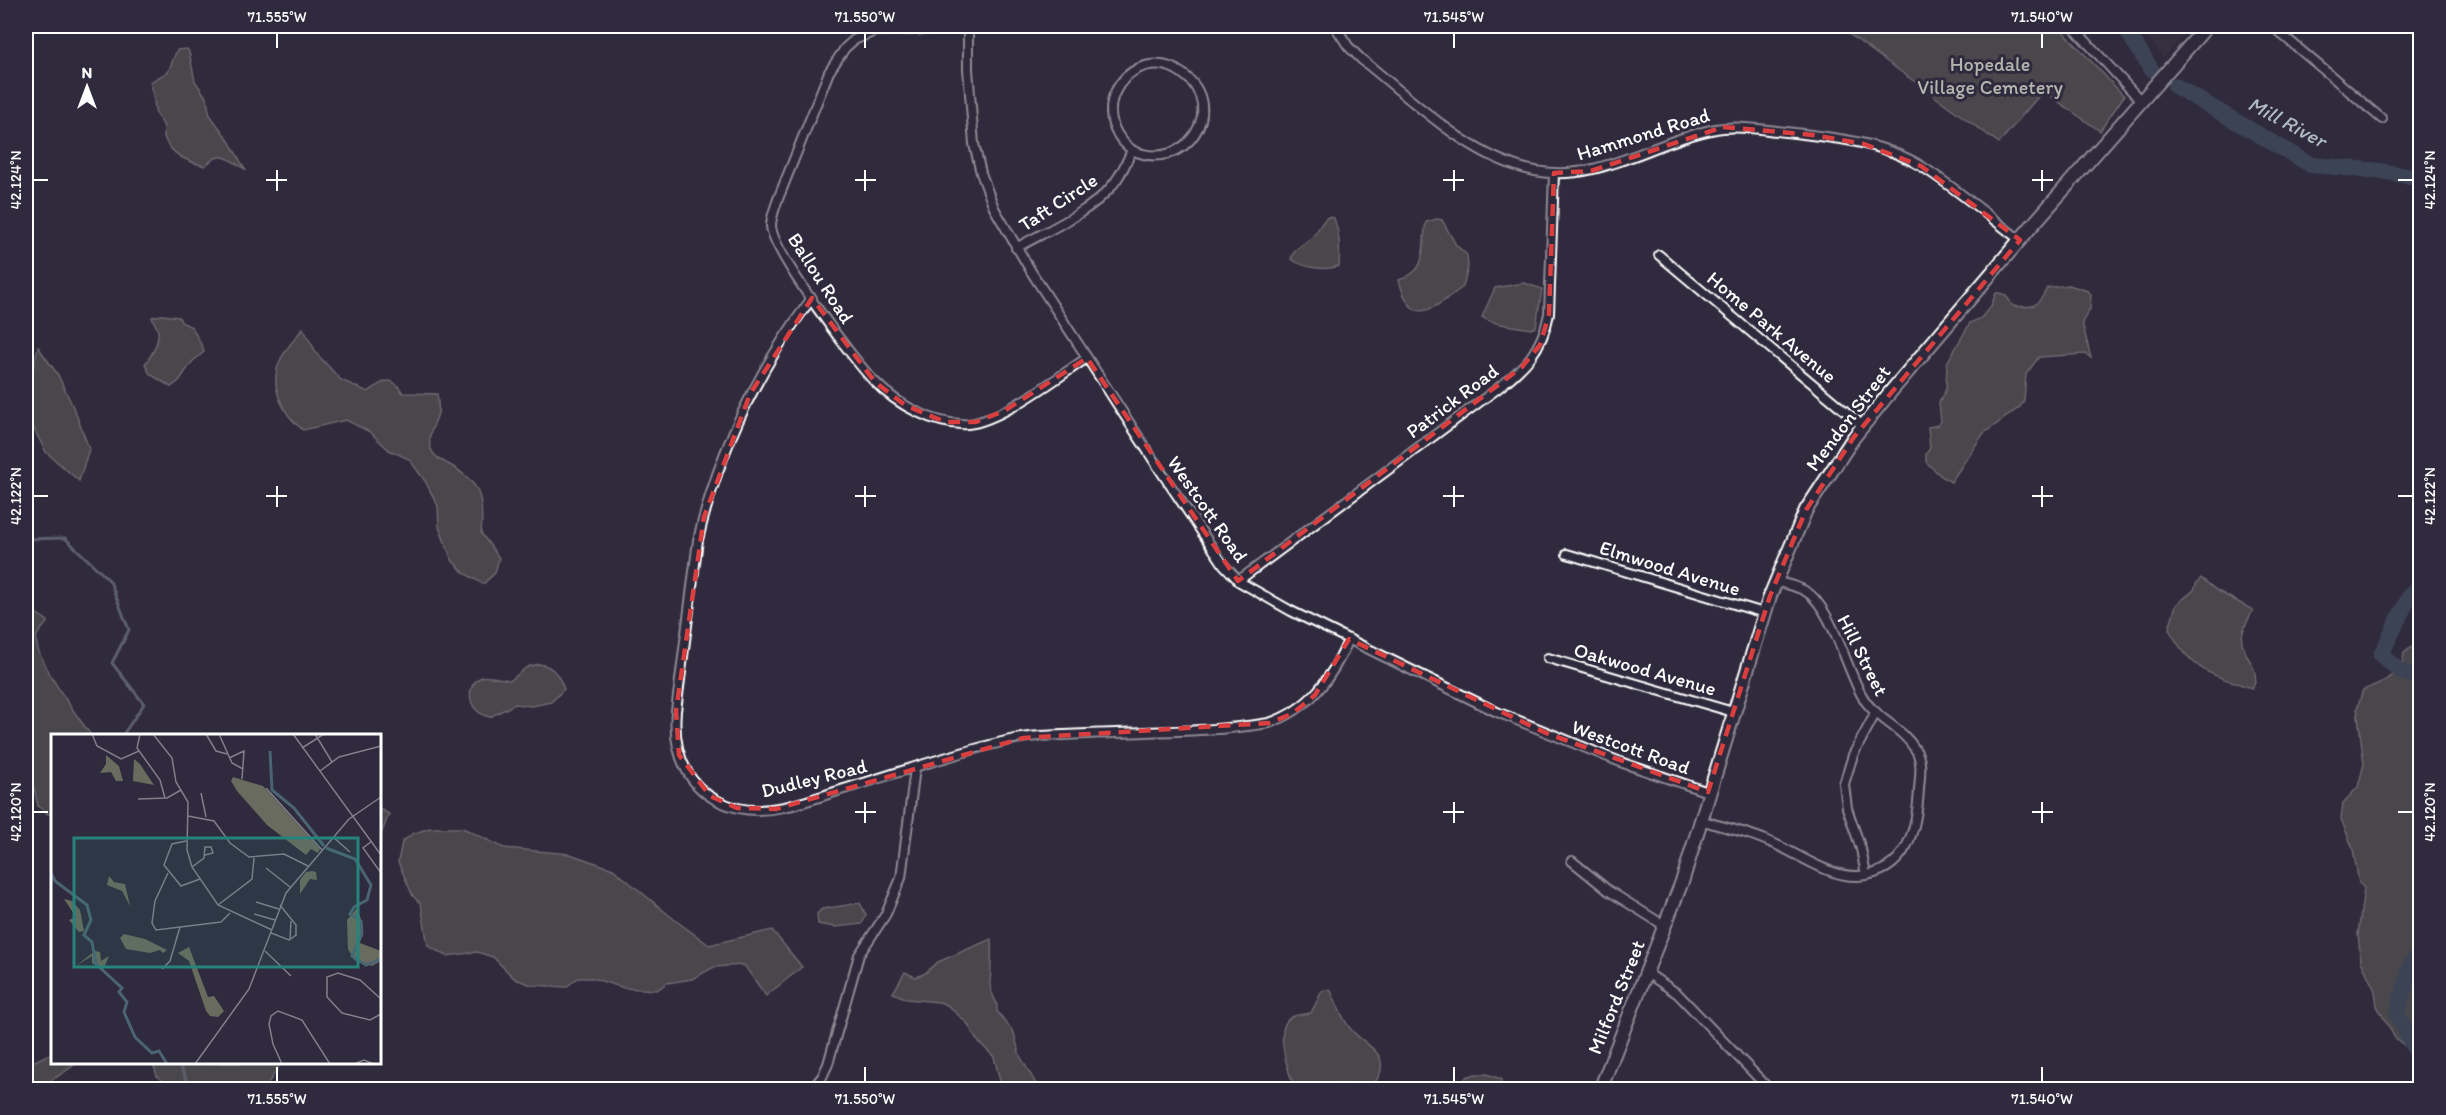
<svg xmlns="http://www.w3.org/2000/svg" width="2446" height="1115" font-family="Itim,sans-serif">
<rect width="100%" height="100%" fill="#2f2a3d"/>
<filter id="ink" filterUnits="userSpaceOnUse"><feTurbulence type="fractalNoise" baseFrequency=".0167" numOctaves="2"/><feDisplacementMap in="SourceGraphic" scale="12" xChannelSelector="R" yChannelSelector="G"/><feConvolveMatrix kernelMatrix="1 2 1 2 8 2 1 2 1" color-interpolation-filters="sRGB"/></filter>
<g filter="url(#ink)">
<path fill="#403945" d="M2138,26H2179L2185,32L2164,58Z"/>
<g fill="#686b5d" stroke="#b4b5ae" stroke-width="1.5">
<path d="M1838,26H2058L2124,96L2100,131L2043,91L1999,143Z"/>
<path d="M187,49L189,52L195,81L206,97L210,115L229,141L245,169C227,159 222,149 205,166C189,162 170,155 164,137C164,134 165,130 164,127C162,121 156,116 155,110C154,100 154,92 150,82L168,72L177,50Z"/>
<path d="M1328,217L1334,218C1340,235 1340,248 1339,266C1325,271 1304,268 1291,259C1294,247 1304,245 1312,237C1319,231 1320,222 1328,217Z"/>
<path d="M1437,219L1442,220L1456,245L1467,255L1468,267L1463,287C1433,308 1412,331 1399,280C1430,270 1421,247 1426,222Z"/>
<path d="M1524,283L1542,289L1536,327L1531,329C1517,326 1492,325 1482,317L1495,288Z"/>
<path d="M2069,285L2088,291L2091,295L2090,309L2082,322L2091,358L2086,354L2039,357L2026,374L2024,400L2020,407L1983,434L1951,482L1941,476L1926,462V454L1930,448L1928,427L1938,425L1941,421L1939,403L1946,389L1947,363L1970,323L1981,318L1991,306L1996,293C2006,292 2008,299 2013,306C2034,308 2038,307 2047,288Z"/>
<path d="M162,315L179,317L181,322L192,327L203,348L204,352L192,362L179,381L171,387L150,374L145,364C152,355 159,343 158,331C157,326 153,322 152,317Z"/>
<path d="M303,328L317,354L341,380L368,392C383,382 391,373 403,393L437,394C438,400 439,407 438,413C435,425 426,436 431,449C434,457 441,460 448,464C481,482 484,498 481,533L499,558L495,573L483,584L464,573L452,560L439,527L438,506L425,481L409,459L389,450L370,432L346,420L303,430C284,416 269,387 279,363C284,350 295,339 303,328Z"/>
<path d="M38,347L58,375L75,411L89,449L79,481L46,452L32,425L28,391Z"/>
<path d="M2201,578L2216,590L2253,610C2249,619 2240,632 2242,643C2245,659 2263,671 2252,688C2211,675 2191,671 2169,629L2176,605L2194,590L2196,584Z"/>
<path d="M26,600L31,604L36,613L48,621C45,627 39,630 37,636C30,653 80,720 91,735L52,736V812L48,814L38,806L34,788L26,783Z"/>
<path d="M2420,641V1058L2395,1038L2377,1006L2375,991L2361,961L2358,935L2364,888L2359,883L2353,849L2341,819L2343,803L2358,787L2364,764L2357,708L2363,690C2382,682 2402,677 2404,653Z"/>
<path d="M539,664C554,666 559,676 564,689L551,702L532,706L515,704L490,717C467,713 464,684 482,677C489,675 503,680 511,680L527,667Z"/>
<path d="M380,809L389,814L380,837V808Z"/>
<path d="M430,828H463L504,848L570,854L613,869L675,920L709,945L772,930L802,967L766,996L744,965L714,967L692,979L667,983L657,990L624,988L592,978H578L566,987L532,985L515,979L493,957L477,952L447,956L428,946L421,904L413,896L398,862L402,842L412,834Z"/>
<path d="M860,903L866,915L862,924L835,927L818,924L817,914L822,909Z"/>
<path d="M991,939C992,954 991,969 990,983C989,994 999,1000 997,1011L1014,1033L1020,1056L1039,1089H1002L994,1057L976,1039L967,1023L947,1005L939,1002L907,999L893,993L905,972L915,977L924,974L938,962Z"/>
<path d="M1330,989C1336,1001 1341,1016 1349,1027C1359,1042 1385,1049 1381,1070C1380,1075 1376,1082 1372,1085C1363,1091 1347,1080 1335,1085L1334,1089H1291L1293,1084C1288,1070 1273,1026 1292,1017C1297,1014 1305,1014 1311,1013L1322,991Z"/>
<path d="M52,1053V1062L76,1063C65,1074 51,1078 40,1089H26V1065Z"/>
<path d="M153,1063H280C277,1073 269,1079 265,1090L171,1089L157,1076Z"/>
<path d="M1475,1074H1487L1501,1079V1089H1460L1466,1077Z"/>
</g>
<g fill="none" stroke-linecap="round" stroke-linejoin="round">
<g stroke="#93a2ab" stroke-width="3">
<path d="M26,539L65,538L110,581L129,630L112,663L144,704L122,736"/>
<path d="M178,1062L191,1090"/>
</g>
<g stroke="#4b6473" stroke-width="16">
<path d="M2124,26L2151,69"/>
<path d="M2175,86L2311,165L2381,171L2418,178L2420,181"/>
<path d="M2420,589L2411,593L2381,655L2400,671L2420,678"/>
<path d="M2420,951L2412,962L2397,1014L2415,1050L2420,1053"/>
</g>
<defs>
<g id="street">
<path d="M968,26V69L974,144L981,173L994,208L1032,273L1160,470L1224,565L1240,582L1291,611L1497,712L1623,763L1708,792"/>
<path d="M1335,26L1348,46L1361,59C1413,100 1469,158 1535,171C1591,182 1640,150 1692,135C1702,132 1712,129 1723,128C1741,126 1759,129 1777,131C1825,137 1880,140 1921,166C1956,188 1987,215 2020,240"/>
<path d="M2072,26L2141,101"/>
<path d="M2272,26L2382,119"/>
<path d="M968,28L875,31L854,40L845,48L829,72L778,199C775,208 771,217 771,226C772,251 853,360 874,381C896,404 935,426 968,424C1001,421 1058,377 1087,358"/>
<path d="M1016,248C1046,231 1089,213 1111,187C1121,176 1126,163 1132,150C1080,110 1135,39 1183,74C1229,108 1185,175 1132,150"/>
<path d="M1659,255L1863,426"/>
<path d="M812,298C756,372 719,450 698,540L676,711C672,756 690,797 738,808C773,816 811,799 844,789C898,773 951,754 1006,741C1032,735 1060,735 1087,734C1147,731 1209,733 1269,723C1310,709 1332,678 1349,639"/>
<path d="M1567,554L1764,613"/>
<path d="M1238,581L1497,389C1525,367 1542,350 1549,314L1554,173"/>
<path d="M1548,658L1733,712"/>
<path d="M1700,820C1723,827 1748,832 1770,842C1798,853 1827,877 1858,876C1908,873 1917,828 1919,789C1920,776 1923,760 1915,749C1901,726 1873,718 1861,694C1847,669 1830,604 1805,591C1797,586 1785,584 1775,581"/>
<path d="M1572,861L1609,891L1665,926"/>
<path d="M1866,875L1861,849L1847,808L1844,784L1853,755L1876,712"/>
<path d="M1647,973L1678,994L1770,1090"/>
<path d="M811,1090L822,1077L828,1064L859,955L886,914L901,878L915,768"/>
</g>
<path id="primary" d="M1600,1090L1683,879L1770,596L1806,510L1854,437L1887,396L2030,228L2207,26"/>
</defs>
<use href="#street" stroke="#fff" stroke-width="12"/>
<use href="#primary" stroke="#fff" stroke-width="16"/>
<use href="#street" stroke="#2f2a3d" stroke-width="8"/>
<use href="#primary" stroke="#2f2a3d" stroke-width="12"/>
</g>
</g>
<path d="M0 0H2446V1115H0ZM1723,127L1813,135L1864,144L1921,166L2020,240L1854,437L1806,510L1770,596L1708,792L1546,733L1349,639L1315,695L1292,714L1269,723L1023,738L776,809L737,808L710,796L679,755L676,711L704,517L750,394L812,298L875,382L905,405L945,422H976L1004,411L1087,358L1238,581L1522,367L1540,345L1549,314L1554,173L1591,171Z" fill="#2f2a3d" fill-opacity=".55" fill-rule="evenodd"/>
<path fill="none" stroke="#da3e3e" stroke-width="4.5" stroke-dasharray="12 8" stroke-linejoin="round" d="M1723,127L1813,135L1864,144L1921,166L2020,240L1854,437L1806,510L1770,596L1708,792L1546,733L1349,639L1315,695L1292,714L1269,723L1023,738L776,809L737,808L710,796L679,755L676,711L704,517L750,394L812,298L875,382L905,405L945,422H976L1004,411L1087,358L1238,581L1522,367L1540,345L1549,314L1554,173L1591,171Z"/>
<path fill="none" stroke="#fff" stroke-width="2" d="M277,33V48M865,33V48M1454,33V48M2042,33V48M277,170V191M865,170V191M1454,170V191M2042,170V191M33,180H48M266,180H287M855,180H876M1443,180H1464M2032,180H2053M2398,180H2413M277,486V507M865,486V507M1454,486V507M2042,486V507M33,496H48M266,496H287M855,496H876M1443,496H1464M2032,496H2053M2398,496H2413M865,802V823M1454,802V823M2042,802V823M33,812H48M855,812H876M1443,812H1464M2032,812H2053M2398,812H2413M277,1067V1082M865,1067V1082M1454,1067V1082M2042,1067V1082"/>
<g text-anchor="middle" stroke-width="6" stroke-linejoin="round" paint-order="stroke">
<g font-size="20" fill="#b4b5ae" stroke="#2f2a3d">
<text x="1990" y="71">Hopedale<tspan x="1990" dy="23">Village Cemetery</tspan></text>
</g>
<g font-size="20" fill="#fff" stroke="#2f2a3d">
<text transform="translate(1643 134) rotate(-17)" y="7">Hammond Road</text>
<text transform="translate(1058 202) rotate(-33)" y="7">Taft Circle</text>
<text transform="translate(821 278) rotate(57)" y="7">Ballou Road</text>
<text transform="translate(1772 327) rotate(40)" y="7">Home Park Avenue</text>
<text transform="translate(1452 401) rotate(-37)" y="7">Patrick Road</text>
<text transform="translate(1848 418) rotate(-53)" y="7">Mendon Street</text>
<text transform="translate(1208 509) rotate(55)" y="7">Westcott Road</text>
<text transform="translate(1670 568) rotate(17)" y="7">Elmwood Avenue</text>
<text transform="translate(1863 655) rotate(63)" y="7">Hill Street</text>
<text transform="translate(1645 669) rotate(16)" y="7">Oakwood Avenue</text>
<text transform="translate(1631 747) rotate(20)" y="7">Westcott Road</text>
<text transform="translate(814 778) rotate(-14)" y="7">Dudley Road</text>
<text transform="translate(1616 997) rotate(-68)" y="7">Milford Street</text>
</g>
<g font-size="21" font-style="italic" fill="#aeb9c0" stroke="#2f2a3d">
<text transform="translate(2287 122) rotate(28)" y="7">Mill River</text>
</g>
</g>
<g transform="translate(51 734)">
<rect width="330" height="330" fill="#2f2a3d"/>
<path d="M55,21L68,32L72,47H65L60,38L49,39L55,30ZM83,25L89,30L103,51L82,47ZM182,43L212,52L269,115L267,119L260,115L255,121L216,91L186,57L180,47ZM261,137L265,138L266,146L259,145L249,160V146L255,138ZM58,142L63,148L74,150L79,172L71,157L56,151ZM13,165L21,167L29,176L33,197L28,198L18,186L25,183ZM306,174L312,191L309,209L330,217V227L321,232L303,226L297,215L296,186ZM73,200L94,205L116,216L112,219L109,216L99,219L75,215L69,204ZM138,213L157,263L163,262L173,277L167,283L159,282L155,277L138,227L127,219ZM44,217L49,218L50,227L58,222L52,236L41,229V222L25,232Z" fill="#686b5d"/>
<path fill="none" stroke="#4b6473" stroke-width="3" d="M219,17L221,56L243,74L273,112M275,114L304,125L320,151L316,166L303,173L299,180L310,187L311,200L301,222L315,231L330,225M0,139L4,147L36,171L40,186L33,201L41,208L45,230L71,254L68,258L76,268L73,278L84,303L101,319L108,317L116,330"/>
<path fill="none" stroke="#827f8b" stroke-width="1.5" d="M41,0L46,12L70,25L88,17M89,0L86,14L109,46L114,64M102,0L121,24L125,48L137,68L136,116L141,133L167,171L221,196M155,0L165,17L176,20M168,0L181,29L192,35M242,0L330,121M264,0L281,28M251,14L273,0M178,24L193,17L191,45M269,37L288,23L330,12M215,54L271,116M150,59L155,83M87,65L116,64L130,56M137,82L163,87L179,109L198,123L233,120L257,132M282,103L299,118M135,107L121,110L113,131L130,152L149,145M321,107L312,114L330,139M141,133L153,124L154,113H160L162,119L154,121M215,134L239,153M117,139L104,167L101,189L105,196L170,188L179,179M205,168L228,175M167,171L201,145L203,124M203,180L224,186M220,199L238,206L245,201V191L229,171M239,205L240,187M214,217L240,242M111,235L119,227L129,193M330,265L309,246L287,239L276,243V263L291,279L319,286L330,280M144,330L198,255L235,159L298,85L330,63M231,330L222,310L218,290L220,282L227,277L251,286L279,330M303,330L313,326L323,330"/>
<path fill="#27847c" fill-opacity="0.15" stroke="#27847c" stroke-width="3" d="M23,104H307V233H23Z"/>
<rect width="330" height="330" fill="none" stroke="#fff" stroke-width="3"/>
</g>
<rect width="2446" height="1115" fill="none" stroke="#2f2a3d" stroke-width="66"/>
<g transform="translate(87 87)" stroke="#2f2a3d" stroke-width="4.5" paint-order="stroke">
<path d="M0-4.5L10 22L0 15L-10 22Z" fill="#ffffff"/>
<text y="-9" font-size="16" font-weight="bold" text-anchor="middle" fill="#ffffff">N</text>
</g>
<rect x="33" y="33" width="2380" height="1049" fill="none" stroke="#fff" stroke-width="2"/>
<g font-size="15" text-anchor="middle" fill="#fff">
<text x="277" y="22">71.555°W</text>
<text x="865" y="22">71.550°W</text>
<text x="1454" y="22">71.545°W</text>
<text x="2042" y="22">71.540°W</text>
<text transform="translate(16 180) rotate(-90)" y="5">42.124°N</text>
<text transform="translate(2430 180) rotate(-90)" y="5">42.124°N</text>
<text transform="translate(16 496) rotate(-90)" y="5">42.122°N</text>
<text transform="translate(2430 496) rotate(-90)" y="5">42.122°N</text>
<text transform="translate(16 812) rotate(-90)" y="5">42.120°N</text>
<text transform="translate(2430 812) rotate(-90)" y="5">42.120°N</text>
<text x="277" y="1104">71.555°W</text>
<text x="865" y="1104">71.550°W</text>
<text x="1454" y="1104">71.545°W</text>
<text x="2042" y="1104">71.540°W</text>
</g>
</svg>
